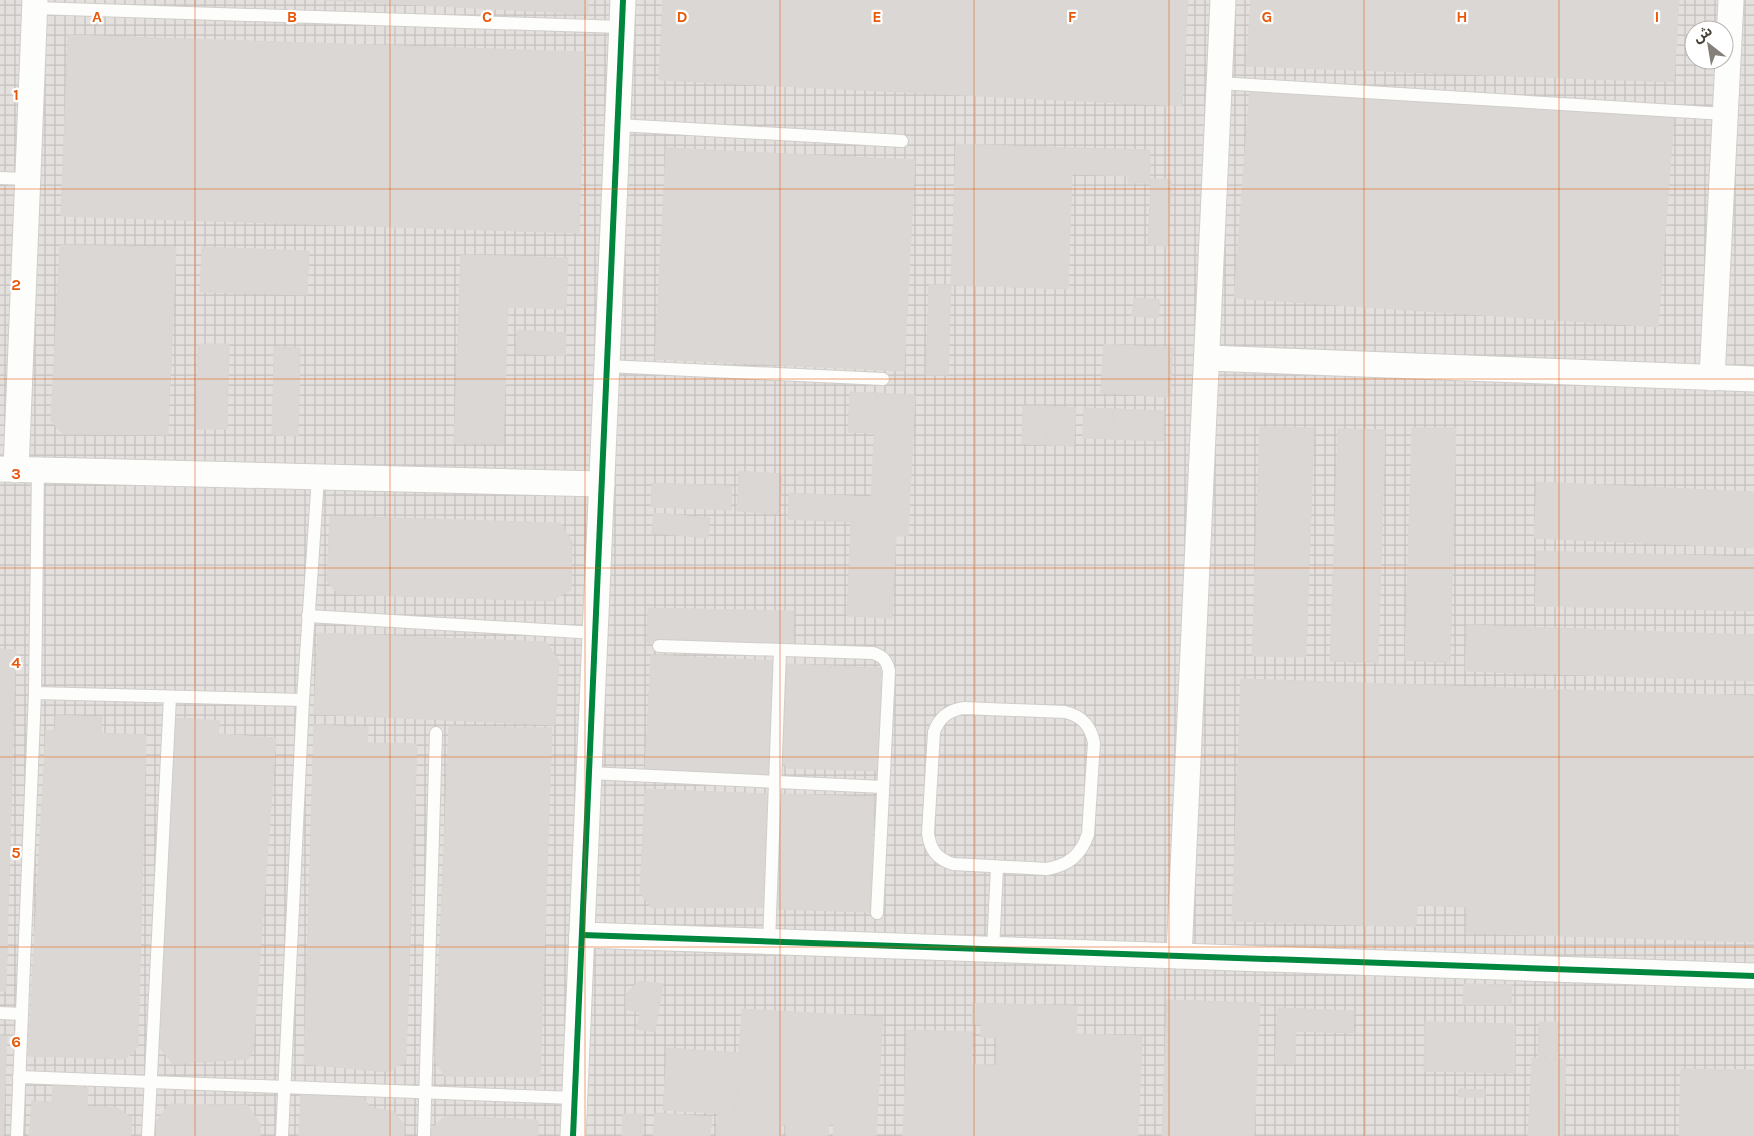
<svg xmlns="http://www.w3.org/2000/svg" width="1754" height="1136" font-family="Karla,'Noto Sans Arabic',sans-serif">
<defs>
<pattern id="industrial-grid" width="8" height="8" patternUnits="userSpaceOnUse" patternTransform="scale(1.25)"><rect width="8" height="8" fill="#e4e0dd"/><path d="M0 4h8M4 0v8" fill="none" stroke="#c5c1be"/></pattern>
</defs>
<rect width="100%" height="100%" fill="#f2f0ed"/>
<path fill="url(#industrial-grid)" fill-rule="evenodd" d="M0,0H1754V1136H0ZM1694,30H1724V60H1694Z"/>
<g fill="#dad7d4" stroke="#dad7d3">
<path d="M324,0H588V14Z"/>
<path d="M663,0H1188L1182,106L659,80Z"/>
<path d="M1251,0H1679L1674,82L1246,66Z"/>
<path d="M68,35L585,52L579,233L61,216Z"/>
<path d="M1250,87L1674,117L1658,327L1234,298Z"/>
<path d="M956,144L1073,148L1068,289L951,285Z"/>
<path d="M666,148L915,160L904,371L655,359Z"/>
<path d="M1073,148L1150,150V183H1128V176L1073,174Z"/>
<path d="M1151,179L1171,180L1168,246L1148,245Z"/>
<path d="M60,245L176,247L168,435L63,434L51,421Z"/>
<path d="M202,247L309,251L307,295L200,292Z"/>
<path d="M461,255L510,256L503,444L454,443Z"/>
<path d="M510,256L568,258L566,309L508,307Z"/>
<path d="M929,285H951L948,375H926Z"/>
<path d="M1134,298L1160,300L1158,318L1132,316Z"/>
<path d="M518,330L566,333L565,356L516,353Z"/>
<path d="M198,344H229L227,429H196Z"/>
<path d="M1104,344L1173,348L1172,360L1103,357Z"/>
<path d="M274,347L300,348L299,399H273Z"/>
<path d="M1103,357L1172,360L1170,397L1101,393Z"/>
<path d="M850,392L876,393L874,433L848,432Z"/>
<path d="M876,393L915,395L908,536H896L892,618L847,616L851,522L870,523Z"/>
<path d="M273,399H299L298,436L272,435Z"/>
<path d="M1023,406H1048L1047,445L1022,444Z"/>
<path d="M1048,406L1076,408L1074,446L1047,445Z"/>
<path d="M1084,408L1113,409L1112,427L1083,426Z"/>
<path d="M1113,409L1164,411L1163,441L1112,439Z"/>
<path d="M1083,426L1112,427V439L1083,438Z"/>
<path d="M1260,427L1314,428L1306,657L1252,656Z"/>
<path d="M1412,428H1456L1450,663L1405,660Z"/>
<path d="M1338,429L1385,430L1378,663L1330,661Z"/>
<path d="M739,471L782,474L781,495L738,492Z"/>
<path d="M1537,482L1754,492V548L1534,538Z"/>
<path d="M652,483L732,486L731,510L651,507Z"/>
<path d="M738,492L781,495L779,514L737,511Z"/>
<path d="M789,493L871,497L870,523L788,519Z"/>
<path d="M654,513L710,518L708,538L652,533Z"/>
<path d="M330,516L560,523L572,541L571,590L551,601L338,594L327,581Z"/>
<path d="M1537,551L1754,557V611L1535,606Z"/>
<path d="M648,608L794,611L793,645L647,643Z"/>
<path d="M1467,625L1754,635V681L1465,671Z"/>
<path d="M318,633L546,642L559,661L555,725L314,714Z"/>
<path d="M0,649L16,650L15,666L0,665Z"/>
<path d="M651,655L777,661L771,778L645,772Z"/>
<path d="M787,664L881,668L879,771L788,768L782,762Z"/>
<path d="M0,665L15,666L6,991H0Z"/>
<path d="M1241,679L1754,696V942L1466,933L1467,907L1417,905L1416,927L1232,921Z"/>
<path d="M56,715L102,717L101,733L146,735L138,1047L126,1059L28,1056L46,730L55,731Z"/>
<path d="M176,718L220,721L218,734L276,738L253,1051L248,1059L173,1064L160,1048Z"/>
<path d="M314,725L368,727L367,743L417,744L406,1061L389,1072L304,1064Z"/>
<path d="M449,726L552,728L540,1077L445,1076L435,1061Z"/>
<path d="M645,789L770,794L767,907L652,908L640,893Z"/>
<path d="M780,794L874,797L870,912L776,909Z"/>
<path d="M639,981L663,984L655,1032L637,1029L640,1012L626,1009V994Z"/>
<path d="M1464,984L1512,985L1511,1005H1463Z"/>
<path d="M1167,1000L1260,1003L1254,1136H1162Z"/>
<path d="M973,1003L1077,1006L1076,1034L1142,1036L1138,1136H903L907,1030L973,1032L971,1064L996,1065L997,1038L981,1037V1024H972Z"/>
<path d="M1278,1008L1354,1011L1353,1033L1296,1031L1295,1064L1275,1063Z"/>
<path d="M742,1009L883,1017L876,1136H833L834,1125L829,1124L828,1136H786V1125H781V1136H734Z"/>
<path d="M1425,1022L1515,1024V1073L1424,1071Z"/>
<path d="M1539,1022H1559L1558,1057H1538Z"/>
<path d="M0,1036H7L3,1136H0Z"/>
<path d="M667,1048L740,1053L735,1114L663,1110Z"/>
<path d="M1532,1058L1566,1059L1563,1136H1528Z"/>
<path d="M1681,1069L1754,1070V1136H1679Z"/>
<path d="M53,1085L88,1088L87,1106L117,1108L132,1118L131,1136H29L32,1101L52,1102Z"/>
<path d="M1459,1089L1485,1090V1097H1458Z"/>
<path d="M301,1094H360L371,1108L393,1111L404,1125V1136H299Z"/>
<path d="M169,1104L247,1105L260,1123V1136H156L157,1121Z"/>
<path d="M655,1113L712,1117L710,1136H653Z"/>
<path d="M718,1113L735,1114L734,1136H716Z"/>
<path d="M623,1114H643L642,1136H622Z"/>
<path d="M445,1116L538,1120V1136H431V1129Z"/>
</g>
<g fill="none" stroke-linecap="round" stroke-linejoin="round">
<defs>
<g id="service">
<path d="M35,8L622,27"/>
<path d="M1219,83L1725,114"/>
<path d="M618,125L902,141"/>
<path d="M0,178L28,179"/>
<path d="M607,366L883,379"/>
<path d="M308,616L596,633"/>
<path d="M659,646L873,653C883,656 887,661 889,671L877,913"/>
<path d="M35,693L303,700"/>
<path d="M964,708L1065,712C1082,716 1091,726 1094,743L1088,834C1081,855 1069,865 1047,869L953,864C937,859 930,850 928,833L934,732C939,718 948,710 964,708Z"/>
<path d="M589,773L883,787"/>
<path d="M769,942L780,650"/>
<path d="M993,950L997,867"/>
<path d="M0,1013L22,1014"/>
<path d="M19,1077L575,1098"/>
<path d="M17,1136L35,693L38,470"/>
<path d="M148,1136L170,697"/>
<path d="M282,1136L303,700L318,477"/>
<path d="M424,1136L436,733"/>
</g>
<g id="minor">
<path d="M1208,358L1754,379"/>
<path d="M1712,378L1731,0"/>
<path d="M0,469L602,484"/>
<path d="M16,470L35,0"/>
<path d="M582,935L1754,976"/>
<path d="M1179,956L1223,0"/>
<path d="M573,1136L623,0"/>
</g>
</defs>
<use href="#service" stroke="#d0ceca" stroke-width="14"/>
<use href="#minor" stroke="#d0ceca" stroke-width="27"/>
<use href="#service" stroke="#fdfdfc" stroke-width="12"/>
<use href="#minor" stroke="#fdfdfc" stroke-width="25"/>
<defs>
<g id="cycleway">
<path d="M582,935L1754,976"/>
<path d="M573,1136L623,0"/>
</g>
</defs>
<use href="#cycleway" stroke="#fff" stroke-width="9"/>
<use href="#cycleway" stroke="#00873e" stroke-width="6"/>
</g>
<path fill="none" stroke="#e8590c" stroke-width="1" stroke-opacity="0.55" d="M195,0V1136M390,0V1136M585,0V1136M780,0V1136M974,0V1136M1169,0V1136M1364,0V1136M1559,0V1136M0,189H1754M0,379H1754M0,568H1754M0,757H1754M0,947H1754"/>
<g font-size="16" text-anchor="middle" font-weight="bold" fill="#e8590c" stroke="#fff" stroke-width="4.5" stroke-linejoin="round" paint-order="stroke">
<text x="97" y="22">A</text>
<text x="292" y="22">B</text>
<text x="487" y="22">C</text>
<text x="682" y="22">D</text>
<text x="877" y="22">E</text>
<text x="1072" y="22">F</text>
<text x="1267" y="22">G</text>
<text x="1462" y="22">H</text>
<text x="1657" y="22">I</text>
<text x="16" y="100">1</text>
<text x="16" y="290">2</text>
<text x="16" y="479">3</text>
<text x="16" y="668">4</text>
<text x="16" y="858">5</text>
<text x="16" y="1047">6</text>
</g>
<g transform="translate(1709 45) rotate(329)"><circle r="24" fill="#ffffff" stroke="#b6b3b0"/>
<path d="M0-4L9 19L0 12L-9 19Z" fill="#847f78"/>
<text y="-8" font-size="14" font-weight="bold" text-anchor="middle" fill="#484239">ش</text>
</g>
</svg>
